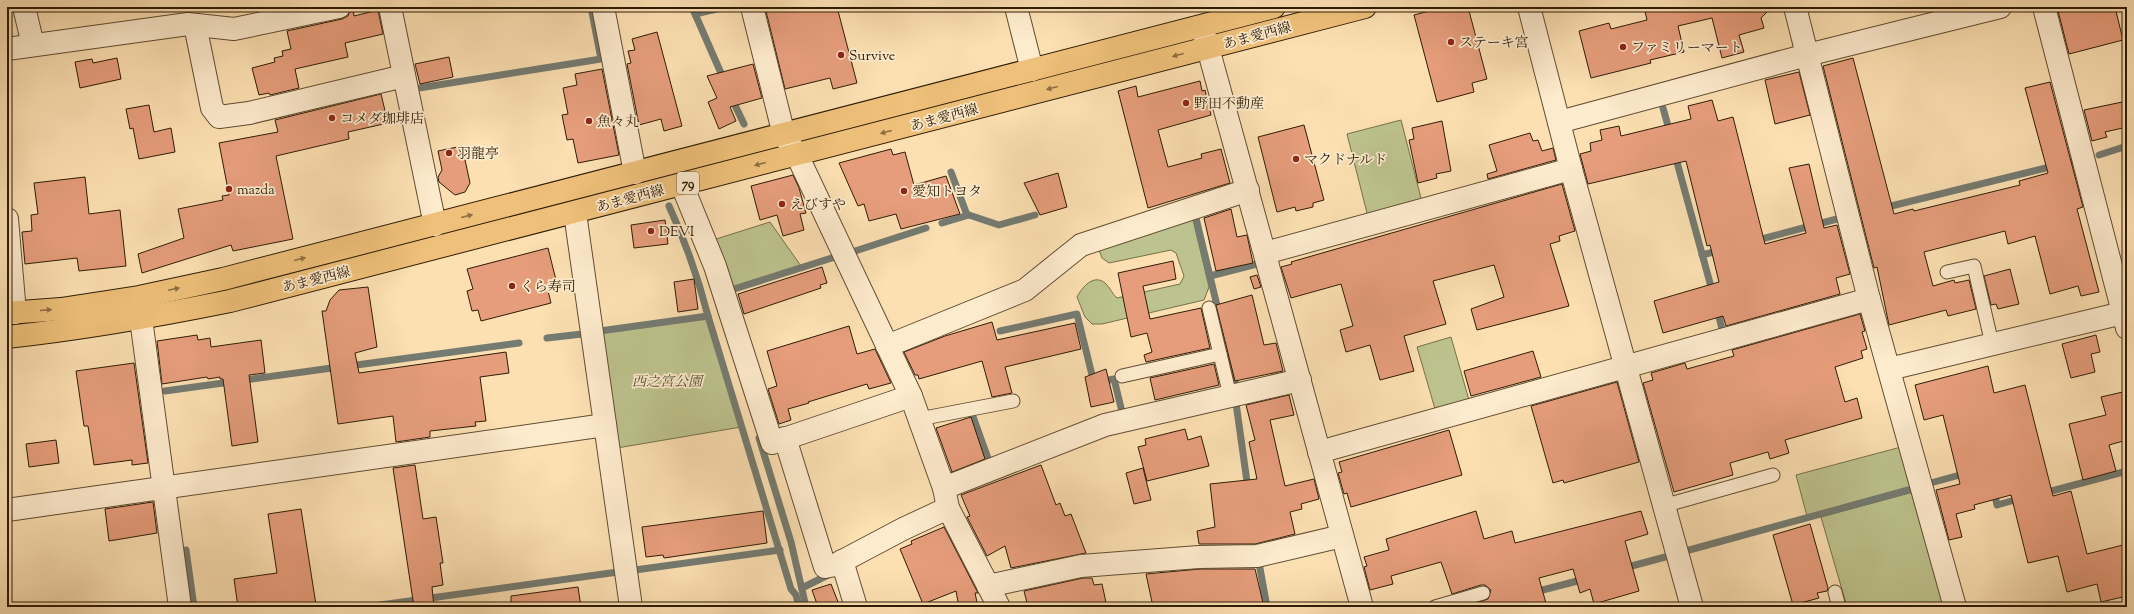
<svg xmlns="http://www.w3.org/2000/svg" width="2134" height="614" font-family="'Sorts Mill Goudy','Noto Serif JP',serif">
<rect width="100%" height="100%" fill="#fce0b2"/>
<filter id="stains"><feTurbulence type="fractalNoise" baseFrequency=".005" numOctaves="4"/><feColorMatrix values="0 0 0 0 .2 0 0 0 0 .09 0 0 0 0 .02 0 0 0 .5 -.17"/></filter>
<radialGradient id="worn" r=".72"><stop offset=".6" stop-color="#630" stop-opacity="0"/><stop offset="1" stop-color="#630" stop-opacity=".3"/></radialGradient>
<g fill="#bdc38e" stroke="#75704a">
<path d="M1401,120L1422,202L1368,217L1347,134Z"/>
<path d="M1185,218L1193,220L1209,287L1204,300L1102,324H1092L1085,317L1077,297C1081,289 1093,273 1105,283C1110,287 1112,294 1117,298L1180,284L1184,276L1176,253L1171,250L1109,263L1102,258L1099,250Z"/>
<path d="M770,222L801,266L730,288L713,240Z"/>
<path d="M707,318L741,427L617,448L600,332Z"/>
<path d="M1451,337L1469,400L1435,409L1417,347Z"/>
<path d="M1901,447L1912,487L1807,516L1796,475Z"/>
<path d="M1917,491L1949,607H1847L1821,517Z"/>
</g>
<g fill="none" stroke-linecap="round" stroke-linejoin="round">
<g stroke="#747b71" stroke-width="7">
<path d="M692,7L724,80"/>
<path d="M695,14L725,7"/>
<path d="M419,88L601,59L591,7"/>
<path d="M731,97L744,124"/>
<path d="M1663,108L1670,133"/>
<path d="M1675,155L1713,294"/>
<path d="M2099,155L2127,146"/>
<path d="M951,172L967,215"/>
<path d="M669,206C686,243 698,277 708,316L791,589L796,595L799,607"/>
<path d="M1883,208L2074,161"/>
<path d="M1195,214L1219,314"/>
<path d="M942,223L969,215L999,225L1035,215"/>
<path d="M1754,241L1837,219"/>
<path d="M852,252L926,228"/>
<path d="M1702,255L1721,250"/>
<path d="M1210,276L1257,264"/>
<path d="M731,290L835,257"/>
<path d="M1717,309L1722,329"/>
<path d="M600,331L708,316"/>
<path d="M1000,331L1077,314L1094,383L1114,379L1123,416"/>
<path d="M1224,337L1236,386"/>
<path d="M547,338L582,334"/>
<path d="M349,366L519,343"/>
<path d="M165,391L339,367"/>
<path d="M1231,404L1236,403L1248,489"/>
<path d="M972,414L990,464"/>
<path d="M759,438L791,542L806,607"/>
<path d="M1927,484L1967,473"/>
<path d="M1994,491L1997,505L2022,498"/>
<path d="M2044,493L2127,471"/>
<path d="M186,550L194,607"/>
<path d="M1682,552L1912,489"/>
<path d="M1259,563L1267,607"/>
<path d="M1624,568L1669,556"/>
<path d="M635,570L780,550"/>
<path d="M802,588L828,575"/>
<path d="M1535,592L1585,579"/>
<path d="M366,607L618,572"/>
</g>
</g>
<g fill="#e69d7b" stroke="#2d1c06">
<path d="M351,7H353L354,16L378,10L383,34L345,43L348,57L295,69L299,88L270,95L269,93L259,95L252,68L275,62L274,58L283,56L282,51L291,49L287,31L342,19L348,16Z"/>
<path d="M765,7H837L857,83L833,89L830,78L785,89Z"/>
<path d="M1444,7H1468L1487,79L1472,83L1474,92L1437,102L1414,15Z"/>
<path d="M1644,7H1772L1761,18L1764,28L1739,35L1744,52L1722,58L1712,18L1678,26L1684,52L1650,60L1651,63L1591,78L1579,31L1609,23L1611,29L1647,20Z"/>
<path d="M2057,7H2115L2123,40L2069,54Z"/>
<path d="M657,32L682,126L664,131L661,119L639,125L627,64L631,63L628,51L635,50L632,39Z"/>
<path d="M449,57L453,77L420,84L415,64Z"/>
<path d="M117,58L121,79L80,88L75,62L92,59L93,63Z"/>
<path d="M1853,58L1894,214L1913,209L1914,211L2020,185L2019,181L2048,173L2025,88L2050,82L2083,207L2077,209L2099,292L2081,296L2078,286L2050,294L2035,236L2008,244L2005,231L1924,252L1933,286L1954,280L1955,283L1969,280L1976,309L1948,316L1946,310L1889,325L1877,267L1874,268L1823,66Z"/>
<path d="M753,64L762,98L730,107L736,121L719,129L708,102L717,98L707,76Z"/>
<path d="M602,69L619,155L578,163L573,139L567,140L562,115L568,114L563,88L577,85L575,74Z"/>
<path d="M1799,72L1810,115L1775,124L1765,80Z"/>
<path d="M1200,81L1202,91L1205,90L1211,115L1158,130L1168,167L1202,158L1201,154L1221,149L1230,183L1148,208L1118,91L1136,86L1138,97Z"/>
<path d="M381,94L388,123L348,132L349,139L276,156L293,239L233,251L231,245L142,273L138,254L184,238L178,209L223,200L222,196L229,195L219,143L278,132L275,120Z"/>
<path d="M1712,100L1718,121L1733,117L1765,244L1806,233L1789,168L1809,164L1824,228L1837,225L1850,274L1836,278L1840,294L1726,326L1723,316L1663,333L1654,301L1719,282L1710,245L1707,246L1686,161L1588,184L1580,154L1591,151L1590,143L1602,140L1600,130L1619,126L1621,136L1691,119L1688,106Z"/>
<path d="M2127,101V127L2105,132L2107,137L2092,141L2084,110Z"/>
<path d="M149,105L154,132L171,128L175,152L139,159L133,128L130,129L126,109Z"/>
<path d="M1442,121L1451,171L1436,174L1437,178L1418,183L1409,140L1414,139L1412,128Z"/>
<path d="M1304,125L1324,200L1313,203V207L1296,211L1295,207L1277,212L1258,137Z"/>
<path d="M1530,133L1533,141L1538,140L1542,151L1553,148L1556,160L1488,179L1487,174L1497,171L1489,145Z"/>
<path d="M462,146L470,183L465,192L455,195L439,182L438,177L442,170L438,151Z"/>
<path d="M891,149L893,155L905,152L914,185L946,176L960,214L901,229L896,214L869,221L864,204L858,206L839,163Z"/>
<path d="M1058,173L1067,207L1040,215L1024,183Z"/>
<path d="M793,175L799,188L806,213L800,214L804,230L783,236L777,215L760,220L751,186Z"/>
<path d="M85,177L89,214L120,210L126,266L79,271L77,258L25,264L22,232L32,231L31,215L38,214L34,183Z"/>
<path d="M1562,184L1575,231L1559,236L1560,241L1550,244L1569,306L1477,330L1471,309L1504,297L1494,265L1433,281L1446,324L1404,336L1414,371L1380,380L1370,345L1346,352L1340,330L1353,326L1341,284L1291,298L1281,267L1292,264L1291,262Z"/>
<path d="M1231,209L1237,237L1247,235L1253,263L1216,271L1204,218Z"/>
<path d="M665,220L668,244L634,248L631,225Z"/>
<path d="M548,248L558,288L548,291L551,303L481,321L478,310L472,311L467,291L473,289L467,269Z"/>
<path d="M1173,261L1176,279L1143,286L1150,319L1201,308L1210,348L1146,362L1144,355L1152,352L1147,333L1131,337L1118,273Z"/>
<path d="M822,267L827,283L820,285L821,288L744,314L738,294Z"/>
<path d="M2010,269L2019,304L1998,309L1996,304L1991,305L1984,276Z"/>
<path d="M1257,275L1261,287L1254,289L1250,277Z"/>
<path d="M694,279L698,309L678,312L674,282Z"/>
<path d="M368,287L377,347L355,353L359,373L506,352L509,373L480,377L486,421L475,422L476,426L430,431V437L396,442L393,416L338,424L322,311H326L330,300L339,290Z"/>
<path d="M1252,295L1264,345L1276,343L1283,371L1235,381L1216,305Z"/>
<path d="M1860,314L1865,331L1862,332L1867,349L1861,351L1863,358L1835,367L1845,402L1857,398L1862,418L1785,440L1789,453L1770,459L1768,452L1730,463L1733,475L1674,492L1643,383L1653,380L1651,373L1685,363L1687,369L1734,356L1732,350Z"/>
<path d="M992,322L997,340L1075,323L1081,349L1005,367L1012,393L992,397L982,361L919,379L918,375H915L904,352L945,336Z"/>
<path d="M849,326L857,354L875,349L891,383L869,389L867,384L808,402L809,403L788,409L791,420L779,424L768,389L777,386L767,351Z"/>
<path d="M197,335L198,340L210,338L211,347L261,340L265,373L249,375L258,442L232,446L223,379H220V377L208,379L207,377L162,384L157,341Z"/>
<path d="M2096,335L2100,352L2091,354L2095,372L2071,378L2062,344Z"/>
<path d="M1533,351L1541,377L1471,396L1464,371Z"/>
<path d="M134,363L148,463L132,465V460L94,465L88,426H84L76,371Z"/>
<path d="M1214,364L1219,385L1155,400L1150,378Z"/>
<path d="M1988,366L1994,393L2025,385L2053,496L2071,491L2087,554L2127,544V596L2101,602L2097,584L2067,592L2058,556L2028,563L2011,495L1974,505L1975,509L1956,514L1962,537L1949,540L1936,490L1960,484L1943,415L1924,420L1915,385Z"/>
<path d="M1106,369L1114,402L1091,407L1085,377Z"/>
<path d="M1617,382L1639,462L1564,483L1563,480L1553,483L1531,406Z"/>
<path d="M2127,391V440L2109,445L2116,471L2083,480L2069,424L2106,415L2101,397Z"/>
<path d="M1289,395L1294,415L1270,420L1285,486L1314,479L1319,499L1301,504L1302,509L1290,512L1295,534L1255,544H1199L1197,531L1215,527L1210,484L1257,479L1249,442L1255,440L1246,405Z"/>
<path d="M971,417L985,459L952,472L936,428Z"/>
<path d="M1185,429L1188,440L1201,436L1209,466L1147,481L1138,447L1146,445L1145,439Z"/>
<path d="M1449,430L1462,475L1351,507L1347,493L1344,494L1338,473L1342,472L1339,462Z"/>
<path d="M56,440L59,463L29,467L26,444Z"/>
<path d="M415,465L423,519L436,517L443,563H440L443,585L432,587L434,607H414L393,468Z"/>
<path d="M1041,465L1056,505L1060,503L1065,516L1071,514L1086,553L1011,568L1005,546L987,556L967,517L970,516L961,495Z"/>
<path d="M1143,468L1151,500L1134,504L1126,473Z"/>
<path d="M153,502L157,533L109,541L105,509Z"/>
<path d="M301,509L316,605L300,607H238L234,579L277,573L268,514Z"/>
<path d="M763,511L767,543L664,558L663,555L646,557L642,527Z"/>
<path d="M1476,511L1484,539L1512,531L1515,543L1641,511L1648,534L1625,541L1639,591L1594,604L1590,589L1580,593L1573,569L1539,578L1547,607H1464L1488,599L1491,590L1485,585H1481L1452,594L1441,562L1391,576L1393,584L1370,590L1364,567L1367,566L1364,557L1389,550L1386,539Z"/>
<path d="M1810,524L1828,588L1827,591L1817,593L1819,598L1793,605L1773,535Z"/>
<path d="M944,527L978,593H975L978,607H959L956,591L923,604L900,549L912,544L911,541Z"/>
<path d="M1200,569H1255L1264,607H1153L1146,574Z"/>
<path d="M1083,578H1092L1094,585L1102,584L1107,607H1028L1024,591Z"/>
<path d="M831,584L840,607H818L812,590Z"/>
<path d="M578,587L581,607H511V596Z"/>
</g>
<g fill="none" stroke-linecap="round" stroke-linejoin="round">
<defs>
<g id="lane">
<path d="M1947,272L1974,266L1992,344"/>
<path d="M1209,308L1230,396"/>
<path d="M1122,376L1220,354"/>
<path d="M919,419L1013,401"/>
<path d="M1663,506L1773,475"/>
<path d="M1835,592L1839,607"/>
<path d="M1435,607L1483,593"/>
</g>
<g id="street">
<path d="M24,7L33,45"/>
<path d="M390,7L435,225"/>
<path d="M603,7L635,173"/>
<path d="M752,7L784,135L797,155L911,396L944,488L948,508L999,607"/>
<path d="M1016,7L1032,70"/>
<path d="M1529,7L1571,169L1692,607"/>
<path d="M1795,7L1869,299L1955,607"/>
<path d="M2044,7L2127,328"/>
<path d="M195,25L212,108L219,117L249,113L404,76"/>
<path d="M1203,30L1362,607"/>
<path d="M7,49L188,24L234,29L339,7"/>
<path d="M1559,122L1807,55L2000,7"/>
<path d="M682,185L715,266L772,443L911,396"/>
<path d="M575,213L631,607"/>
<path d="M7,219L15,313"/>
<path d="M1265,253L1571,169"/>
<path d="M141,319L180,607"/>
<path d="M887,346L1025,290L1081,245L1248,190"/>
<path d="M1889,369L2127,312"/>
<path d="M785,438L825,567L835,565L903,529L948,508"/>
<path d="M1319,452L1869,299"/>
<path d="M944,488L1105,425L1300,380"/>
<path d="M7,510L605,425"/>
<path d="M842,561L856,607"/>
<path d="M988,586L1081,566L1199,557L1257,556L1342,536"/>
</g>
<g id="primary">
<path d="M7,313L61,309L139,297L223,279L1274,7"/>
<path d="M7,337C82,329 156,316 230,301L1365,7"/>
</g>
</defs>
<use href="#lane" stroke="#614d31" stroke-width="15"/>
<use href="#street" stroke="#614d31" stroke-width="24"/>
<use href="#primary" stroke="#2d1c06" stroke-width="24"/>
<use href="#lane" stroke="#fdebcd" stroke-width="13"/>
<use href="#street" stroke="#fdebcd" stroke-width="22"/>
<use href="#primary" stroke="#eec079" stroke-width="22"/>
</g>
<defs><path id="oneway-solid" d="M-6-.8H1V-3.2L6.5 0L1 3.2V.8H-6Z"/></defs>
<g fill="#8e6e40">
<use href="#oneway-solid" transform="translate(1178 55) rotate(165)"/>
<use href="#oneway-solid" transform="translate(1052 88) rotate(165)"/>
<use href="#oneway-solid" transform="translate(886 132) rotate(165)"/>
<use href="#oneway-solid" transform="translate(760 164) rotate(165)"/>
<use href="#oneway-solid" transform="translate(467 216) rotate(-14)"/>
<use href="#oneway-solid" transform="translate(300 259) rotate(-14)"/>
<use href="#oneway-solid" transform="translate(174 289) rotate(-12)"/>
<use href="#oneway-solid" transform="translate(46 310) rotate(-5)"/>
</g>
<g fill="#8f2418" stroke="#fdebcd" stroke-width="1.5">
<circle cx="1451" cy="42" r="4"/>
<circle cx="1623" cy="47" r="4"/>
<circle cx="841" cy="55" r="4"/>
<circle cx="1186" cy="103" r="4"/>
<circle cx="332" cy="118" r="4"/>
<circle cx="589" cy="121" r="4"/>
<circle cx="449" cy="153" r="4"/>
<circle cx="1296" cy="159" r="4"/>
<circle cx="229" cy="189" r="4"/>
<circle cx="904" cy="191" r="4"/>
<circle cx="782" cy="204" r="4"/>
<circle cx="651" cy="231" r="4"/>
<circle cx="512" cy="286" r="4"/>
</g>
<g text-anchor="middle" stroke-width="3.5" stroke-linejoin="round" paint-order="stroke">
<rect fill="#fdebcd" stroke="#6b5a42" stroke-width="1" x="677" y="172" width="22" height="22" rx="3"/>
<g font-size="13" font-weight="bold" fill="#2d1c06">
<text x="688" y="188">79</text>
</g>
<g font-size="14" fill="#2d1c06" stroke="#fdebcd">
<text transform="translate(1257 35) rotate(-15)" y="5">あま愛西線</text>
<text transform="translate(944 117) rotate(-15)" y="5">あま愛西線</text>
<text transform="translate(630 198) rotate(-15)" y="5">あま愛西線</text>
<text transform="translate(316 279) rotate(-14)" y="5">あま愛西線</text>
</g>
<g font-size="14" fill="#2d1c06" stroke="#fdebcd" text-anchor="start">
<text x="1459" y="47">ステーキ宮</text>
<text x="1631" y="52">ファミリーマート</text>
<text x="849" y="60">Survive</text>
<text x="1194" y="108">野田不動産</text>
<text x="340" y="123">コメダ珈琲店</text>
<text x="597" y="126">魚々丸</text>
<text x="457" y="158">羽龍亭</text>
<text x="1304" y="164">マクドナルド</text>
<text x="237" y="194">mazda</text>
<text x="912" y="196">愛知トヨタ</text>
<text x="790" y="209">えびすや</text>
<text x="659" y="236">DEVI</text>
<text x="520" y="291">くら寿司</text>
</g>
<g font-size="14" font-style="italic" fill="#584e2f" stroke="#fdebcd">
<text x="667" y="386">西之宮公園</text>
</g>
</g>
<rect width="2134" height="614" fill="none" stroke="#fce0b2" stroke-width="24"/>
<rect x="8" y="8" width="2118" height="598" fill="none" stroke="#2d1c06" stroke-width="2"/>
<rect x="12" y="12" width="2110" height="590" fill="none" stroke="#2d1c06"/>
<rect width="100%" height="100%" filter="url(#stains)"/>
<rect width="100%" height="100%" fill="url(#worn)"/>
</svg>
